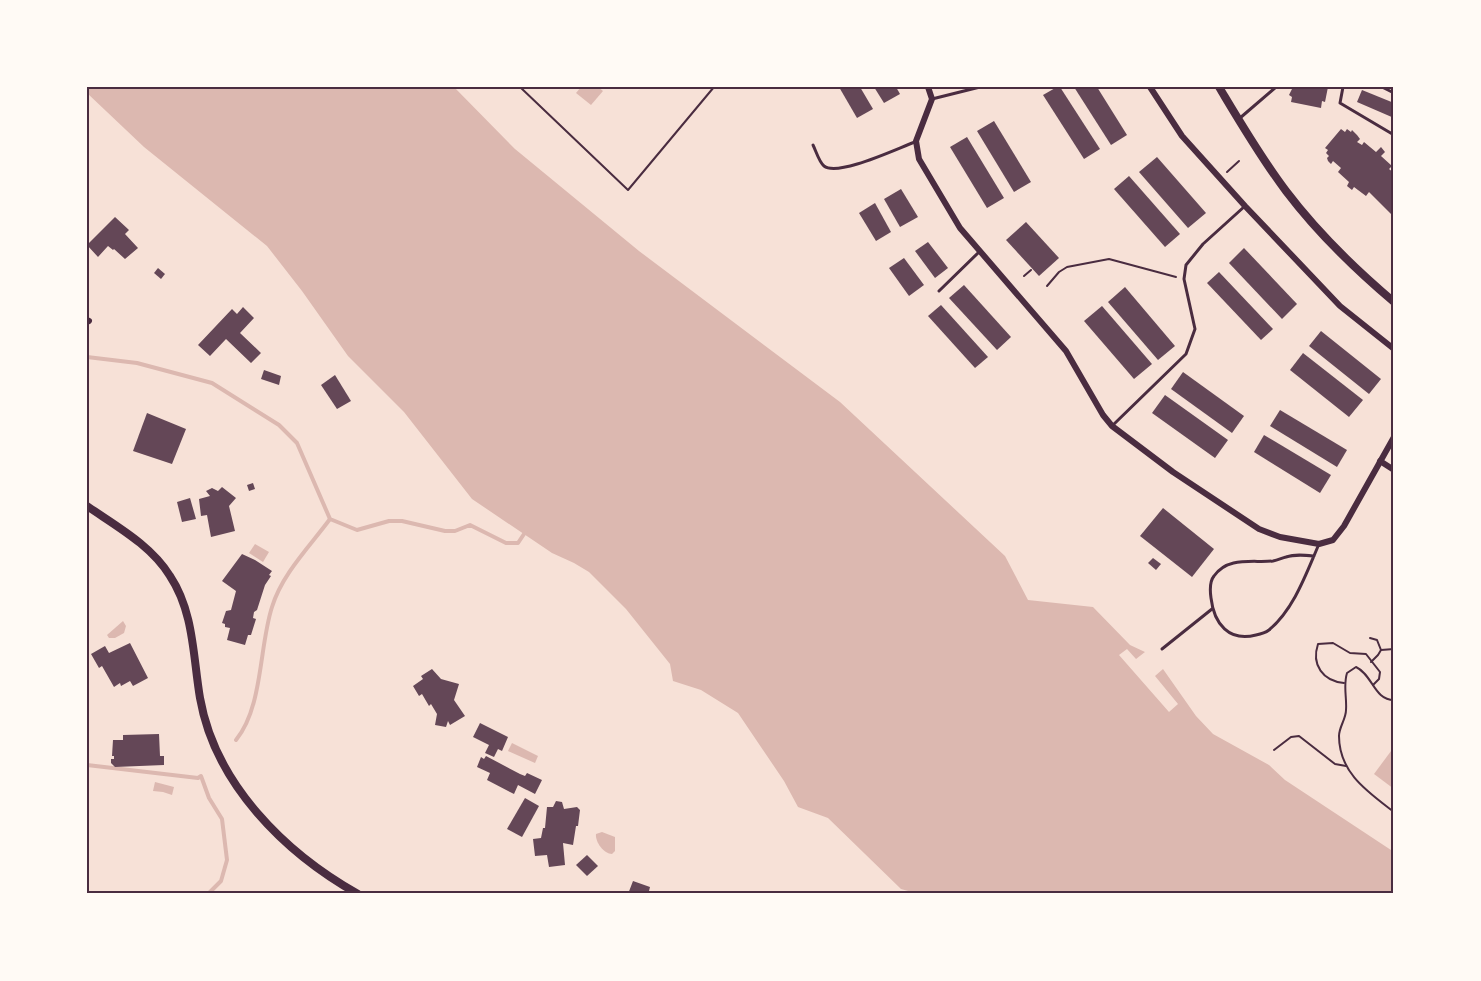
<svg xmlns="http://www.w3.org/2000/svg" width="1481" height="981" font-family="'Sofia Sans Condensed',sans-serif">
<rect width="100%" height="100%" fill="#f7e1d7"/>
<g fill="#dcb8b0">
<path d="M87,87H454L515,149L639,251L840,402L1005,556L1028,600L1093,607L1130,645L1145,652L1136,659L1127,649L1119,655L1169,712L1178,704L1155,676L1163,669L1196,716L1213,734L1269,765L1285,780L1394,852V894H919L901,889L828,818L798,807L784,781L738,713L701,690L673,681L670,664L626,609L589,572L574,563L552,553L472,499L404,412L348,356L302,291L267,246L144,147L87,93Z"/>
<path d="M581,87H598L603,91L591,105L576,93Z"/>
<path d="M255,544L269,552L263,562L249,553Z"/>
<path d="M123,621L126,626L124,633L115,638H109L107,635Z"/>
<path d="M512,743L538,756L535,763L508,751Z"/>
<path d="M1394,747V789L1374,774Z"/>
<path d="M155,782L174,787L172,795L163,792L153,791Z"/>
<path d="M602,832L615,837V851L612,854C604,854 595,842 596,834Z"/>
</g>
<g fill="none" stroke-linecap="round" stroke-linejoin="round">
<g stroke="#dcb8b0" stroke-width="4">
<path d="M87,357L137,363L212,383L279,425L297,443L330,519L357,530L389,521H402L445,531H455L470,525L506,543H518L526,531"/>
<path d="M236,740C263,707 259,647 272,607C282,574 310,546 330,519"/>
<path d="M87,765L198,778L201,776L209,798L222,819L227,860L221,881L208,894"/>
</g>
</g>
<g fill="#644757">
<path d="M839,87H860L873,109L857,118Z"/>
<path d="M874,87H896L900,94L884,103Z"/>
<path d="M1057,87H1060L1100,149L1084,159L1043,95Z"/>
<path d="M1074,87H1097L1127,135L1111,145Z"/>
<path d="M1293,87H1328L1325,102L1322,101L1321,108L1291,102L1292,97L1289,95Z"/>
<path d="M1362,90L1394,103V118L1357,102Z"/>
<path d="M994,121L1031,182L1014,192L977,131Z"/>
<path d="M1341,129L1345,132L1347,129L1351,132L1352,130L1357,135L1360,139L1357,142L1362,145L1364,142L1376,152L1381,147L1385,152L1381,156L1392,166L1389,169L1394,173V210L1391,214L1369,192L1366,196L1354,187L1352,190L1347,186L1349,182L1338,172L1341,168L1333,161L1331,164L1328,161L1327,158L1329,156L1326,153L1328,150L1325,148Z"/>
<path d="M967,137L1004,198L987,208L950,147Z"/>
<path d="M1157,157L1206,213L1188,228L1139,172Z"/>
<path d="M1129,176L1180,234L1165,247L1114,189Z"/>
<path d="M901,189L918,217L900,227L884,199Z"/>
<path d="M875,203L891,232L876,241L859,213Z"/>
<path d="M115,217L129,230L125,234L138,248L125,259L114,249L113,250L108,246L98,257L87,245Z"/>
<path d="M1026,222L1059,258L1039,276L1006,240Z"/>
<path d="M928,242L948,268L935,278L915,251Z"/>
<path d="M1244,248L1297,304L1282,319L1229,263Z"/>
<path d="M904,258L924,285L909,296L889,268Z"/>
<path d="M158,268L165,274L161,279L154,273Z"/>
<path d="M1219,272L1273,329L1261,340L1207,283Z"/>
<path d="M964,285L1011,337L997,350L949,298Z"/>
<path d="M1125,287L1175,346L1158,360L1108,302Z"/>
<path d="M941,305L988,357L975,368L928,316Z"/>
<path d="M1102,306L1152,364L1134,379L1084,321Z"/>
<path d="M243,307L254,318L240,333L261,353L251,363L226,339L210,356L198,345L232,309L237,314Z"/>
<path d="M1321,331L1381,379L1369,394L1309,346Z"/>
<path d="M1303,353L1363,400L1349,417L1290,370Z"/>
<path d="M264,370L281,376L279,385L261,379Z"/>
<path d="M1183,372L1244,416L1232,433L1171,389Z"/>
<path d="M335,375L351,401L337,409L321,385Z"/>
<path d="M1165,395L1228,440L1215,458L1152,413Z"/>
<path d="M1280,410L1347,450L1337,467L1270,426Z"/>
<path d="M147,413L186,429L172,464L133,451Z"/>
<path d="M1264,435L1331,475L1320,493L1254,452Z"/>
<path d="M253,483L255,489L249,491L247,485Z"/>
<path d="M222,487L236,498L229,506L235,531L211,537L207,515L201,516L199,499L210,496L206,491L212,488L218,491Z"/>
<path d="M190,498L196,519L182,522L177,502Z"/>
<path d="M1163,508L1214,549L1192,577L1140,536Z"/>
<path d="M242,554L255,560L272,571L269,575L271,576L265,585L257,610L254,612L253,618L256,619L251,635H248L245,645L227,640L230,628L225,627V624L222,623L226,611L231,610L236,591L222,581Z"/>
<path d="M1153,558L1161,564L1156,570L1148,563Z"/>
<path d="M130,643L148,678L133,686L130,681L121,686L120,683L114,687L102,666L99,668L91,654L105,646L109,653Z"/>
<path d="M432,669L441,679L459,684L454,700L465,716L450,725L448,721L446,727L435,725L437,714L431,704L429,706L422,694L419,696L413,686L423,679L421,676Z"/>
<path d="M480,723L508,737L502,751L498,749L494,757L485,753L489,745L473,737Z"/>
<path d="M159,734L160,756H164V765L115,767L111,763V759H114V756H112L113,740H123V735Z"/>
<path d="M486,756L520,774L525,776L527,773L542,780L535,794L518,785L514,794L487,780L490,773L477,767L481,757L484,759Z"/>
<path d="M525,798L539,806L522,837L507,829Z"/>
<path d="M556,801L562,802L564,809L577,807L580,810L578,826H576L573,845L563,843L565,865L549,867L547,855L535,856L533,839L541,838L543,828H545L547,807H553Z"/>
<path d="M587,855L598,866L587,876L576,865Z"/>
<path d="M633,881L650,887L649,891L655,894H628Z"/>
</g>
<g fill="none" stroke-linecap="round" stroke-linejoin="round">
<g stroke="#4a2c40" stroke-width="2">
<path d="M520,87L628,190L714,87"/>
<path d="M1227,172L1239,161"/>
<path d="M1024,276L1031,270"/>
<path d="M1047,286L1059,272L1067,267L1109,259L1176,277"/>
<path d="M1370,638L1377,640L1381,650"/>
<path d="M1371,662L1378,655L1381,650L1394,649"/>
<path d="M1344,683C1323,681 1311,665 1318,644L1333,643L1350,653L1366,654L1380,672L1379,679L1373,685"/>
<path d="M1394,700C1374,700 1373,675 1356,667L1347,673C1343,686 1347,697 1346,710C1346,719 1339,727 1339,736C1339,773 1368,792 1394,812"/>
<path d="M1274,750L1291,737L1299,736L1335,764L1346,766"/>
</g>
<g stroke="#4a2c40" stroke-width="3">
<path d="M1343,87L1340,103L1394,135"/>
<path d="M1382,87L1394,93"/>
<path d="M932,99L980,87"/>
<path d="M1240,118L1276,87"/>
<path d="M813,145C816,151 819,162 824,166C838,177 898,148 915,142"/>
<path d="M939,291L979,252"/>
<path d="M1113,425L1186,354L1195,329L1184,279L1186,265L1203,244L1245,206"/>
<path d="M1314,556C1304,555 1295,554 1286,557C1282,558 1278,560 1273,561C1253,563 1228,556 1214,576C1209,582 1210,591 1211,598C1214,624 1229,642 1256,635C1261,634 1265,633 1269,630C1294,609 1306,574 1319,544"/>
<path d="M1162,649L1212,609"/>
</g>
<g stroke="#4a2c40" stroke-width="6">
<path d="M928,87L932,99L916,141L919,159L960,228L1066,351L1103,415L1112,426L1173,472L1259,529L1280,537L1319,544L1333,540L1344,526L1394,437"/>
<path d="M1150,87L1182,136L1245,206L1340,306L1394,349"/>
<path d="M87,320L89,321"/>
<path d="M1380,461L1394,470"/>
</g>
<path stroke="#4a2c40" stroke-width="8" d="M87,506C116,526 151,545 170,576C194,612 193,657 200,698C215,784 285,853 358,894"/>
<path stroke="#4a2c40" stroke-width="8" d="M1219,87C1240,122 1261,158 1286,191C1317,232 1355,269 1394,302"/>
</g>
<rect width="1481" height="981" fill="none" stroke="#fffaf5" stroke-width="177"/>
<rect x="88" y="88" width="1304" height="804" fill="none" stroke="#4a2c40" stroke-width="2"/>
</svg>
